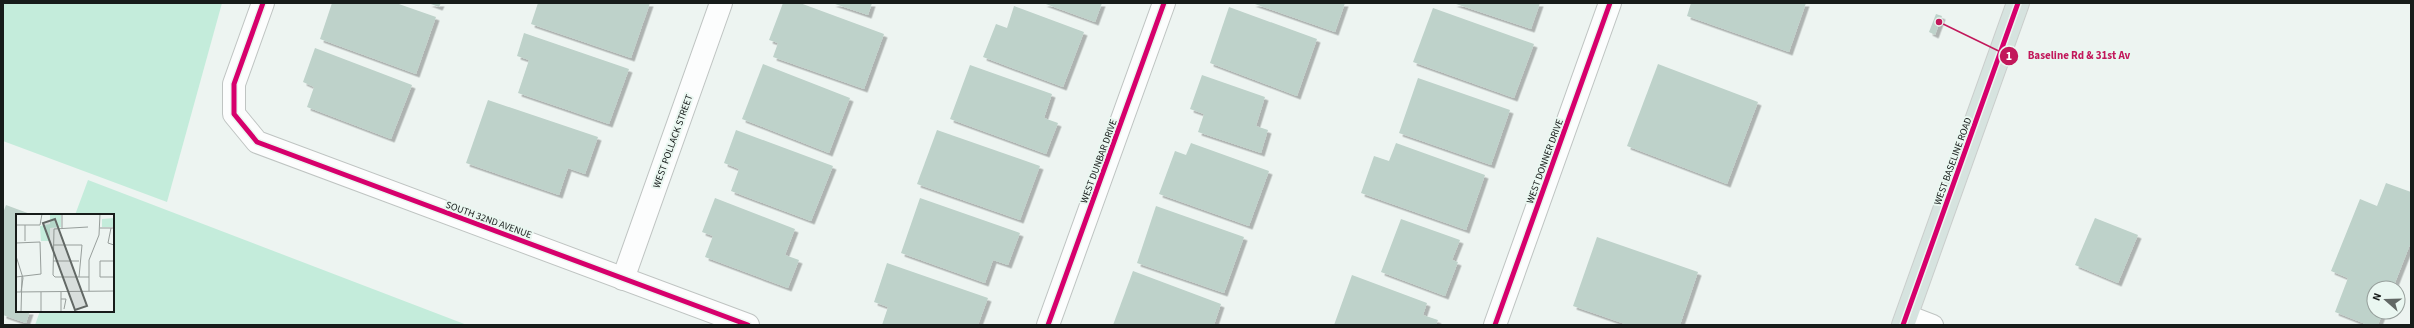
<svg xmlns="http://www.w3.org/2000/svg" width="2414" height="328" font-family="'Source Sans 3',sans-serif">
<defs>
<filter id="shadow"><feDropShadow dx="3.5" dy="3.5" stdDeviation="0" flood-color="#0004"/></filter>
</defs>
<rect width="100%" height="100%" fill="#edf4f1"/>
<g fill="#c4ecdb">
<path d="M3,3H222L167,202L3,141Z"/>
<path d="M88,180L467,325H35L40,311H113V215H75Z"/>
</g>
<g fill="#bed2ca" filter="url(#shadow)">
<path d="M332,3H396L436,17L416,74L320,39Z"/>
<path d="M428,3H441L439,7Z"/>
<path d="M538,3H650L631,58L531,24Z"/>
<path d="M783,3H800L884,34L864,89L773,57L778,43L769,40Z"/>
<path d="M832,3H872L868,15Z"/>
<path d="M1043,3H1102L1095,22Z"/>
<path d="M1252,3H1345L1335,32Z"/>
<path d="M1453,3H1540L1531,29Z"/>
<path d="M1691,3H1806L1789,52L1687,16Z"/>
<path d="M1014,6L1084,32L1063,87L983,57L996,24L1007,28Z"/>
<path d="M1229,7L1317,39L1297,96L1210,63Z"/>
<path d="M1433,8L1534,44L1514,98L1413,62Z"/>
<path d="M1936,14L1942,16L1935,35L1929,32Z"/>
<path d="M524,33L629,69L609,124L518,93L529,60L517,56Z"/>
<path d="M315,48L412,85L391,139L307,107L314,87L303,82Z"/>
<path d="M763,64L850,98L829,153L742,119Z"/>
<path d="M1658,64L1758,102L1727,184L1627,146Z"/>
<path d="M970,65L1052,94L1044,118L1058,123L1046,154L950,119Z"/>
<path d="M1202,75L1265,97L1256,126L1268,130L1261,153L1198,132L1204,114L1190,109Z"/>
<path d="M1418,78L1510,110L1491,165L1399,133Z"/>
<path d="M488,100L598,137L585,174L568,168L559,195L466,163Z"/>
<path d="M736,130L833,166L811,221L731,191L739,169L724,163Z"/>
<path d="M937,130L1040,166L1020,220L917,184Z"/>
<path d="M1191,143L1269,171L1249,226L1159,194L1175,151L1186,155Z"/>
<path d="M1396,143L1485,175L1466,230L1361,193L1374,156L1389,161Z"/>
<path d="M2386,183L2411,192V242L2393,288H2374V312H2383L2378,325H2368L2335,312L2348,278L2331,271L2360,199L2377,206Z"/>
<path d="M715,198L795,229L785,255L799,260L788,288L705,257L713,236L702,232Z"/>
<path d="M920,198L1020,233L1008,265L993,260L985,283L901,253Z"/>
<path d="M6,205L33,215H17V311H30L26,323L3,315V213Z"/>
<path d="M1156,206L1244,237L1224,293L1137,263Z"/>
<path d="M2095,218L2138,235L2118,283L2075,265Z"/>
<path d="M1401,219L1460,240L1452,260L1458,262L1445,296L1381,272Z"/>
<path d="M1597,237L1698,272L1680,325H1628L1573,306Z"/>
<path d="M887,263L988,298L978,325H882L888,307L874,302Z"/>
<path d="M1133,271L1221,304L1214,325H1113Z"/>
<path d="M1352,275L1427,303L1423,315L1438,320L1436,325H1334Z"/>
</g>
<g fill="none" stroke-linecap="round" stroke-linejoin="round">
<defs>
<path id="lane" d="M1907,315L1933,325"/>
<g id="street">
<path d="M263,3L234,84V114L257,142L748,325"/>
<path d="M623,279L721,3"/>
<path d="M1048,325L1164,3"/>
<path d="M1495,325L1610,3"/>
</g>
<path id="primary" d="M1903,325L2018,3"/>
</defs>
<use href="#lane" stroke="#bfc4c2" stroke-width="22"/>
<use href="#street" stroke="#bfc4c2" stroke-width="24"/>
<use href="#primary" stroke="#cacecc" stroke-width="24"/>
<use href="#lane" stroke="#fcfdfd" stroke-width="20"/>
<use href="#street" stroke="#fcfdfd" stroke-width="22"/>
<use href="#primary" stroke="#d6e3df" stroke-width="22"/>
<defs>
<g id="cycleway">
<path d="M263,3L234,84V114L257,142L748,325"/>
<path d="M1048,325L1164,3"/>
<path d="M1495,325L1610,3"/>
<path d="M1903,325L2018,3"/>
</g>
</defs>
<use href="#cycleway" stroke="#eaf7f1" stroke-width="8"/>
<use href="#cycleway" stroke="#d6006c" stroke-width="5"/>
</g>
<g text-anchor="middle" stroke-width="4" stroke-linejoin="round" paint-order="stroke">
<g font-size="10" fill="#171c1a" stroke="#eaf7f1">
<text transform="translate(672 141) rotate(-70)" y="4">WEST POLLACK STREET</text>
<text transform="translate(1098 161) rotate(-70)" y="4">WEST DUNBAR DRIVE</text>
<text transform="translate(1544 161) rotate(-70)" y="4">WEST DONNER DRIVE</text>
<text transform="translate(1952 161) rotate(-70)" y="4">WEST BASELINE ROAD</text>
<text transform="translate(489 219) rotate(20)" y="4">SOUTH 32ND AVENUE</text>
</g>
</g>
<g transform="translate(16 214)">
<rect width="98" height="98" fill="#edf4f1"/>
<path d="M34,0H45V13L34,14V27H25L24,12L34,10ZM98,4V13H86V5Z" fill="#c4ecdb"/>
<path fill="none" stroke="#979e9b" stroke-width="1" d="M0,11H24L26,0M9,11V27M72,13L38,15L37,61L39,63H73M46,14V0M84,14H98M95,14L92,29L98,31M0,29L24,28L25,60L0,63M37,31H66L63,63M0,42L7,64L5,78M37,47H63M98,47H84V63H98M73,77V46L83,21L84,0M0,78L98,77M25,78V98M45,78V98M45,85H50L48,95M5,98L6,62"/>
<path fill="#626865" fill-opacity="0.15" stroke="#626865" stroke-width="2" d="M39,5L71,92L59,96L27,9Z"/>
<rect width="98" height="98" fill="none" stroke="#171c1a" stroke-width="2"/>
</g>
<path fill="none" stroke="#c2185b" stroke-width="1.5" d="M1939 22L2009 56"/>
<g fill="#c2185b" stroke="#eaf7f1" stroke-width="1.5">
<circle cx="1939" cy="22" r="4"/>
<circle cx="2009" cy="56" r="10"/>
</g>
<g font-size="12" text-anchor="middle" font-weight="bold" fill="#fff">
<text x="2009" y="60">1</text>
</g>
<g font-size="11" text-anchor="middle" font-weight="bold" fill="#c2185b" stroke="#eaf7f1" stroke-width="4" stroke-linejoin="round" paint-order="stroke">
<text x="2079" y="59">Baseline Rd &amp; 31st Av</text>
</g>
<rect width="2414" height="328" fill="none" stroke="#171c1a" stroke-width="8"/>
<g transform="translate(2386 300) rotate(290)"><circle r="19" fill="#eaf7f1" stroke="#969f9b"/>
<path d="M0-3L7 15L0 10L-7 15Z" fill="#626865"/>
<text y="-6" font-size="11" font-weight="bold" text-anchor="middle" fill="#171c1a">N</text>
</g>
</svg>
